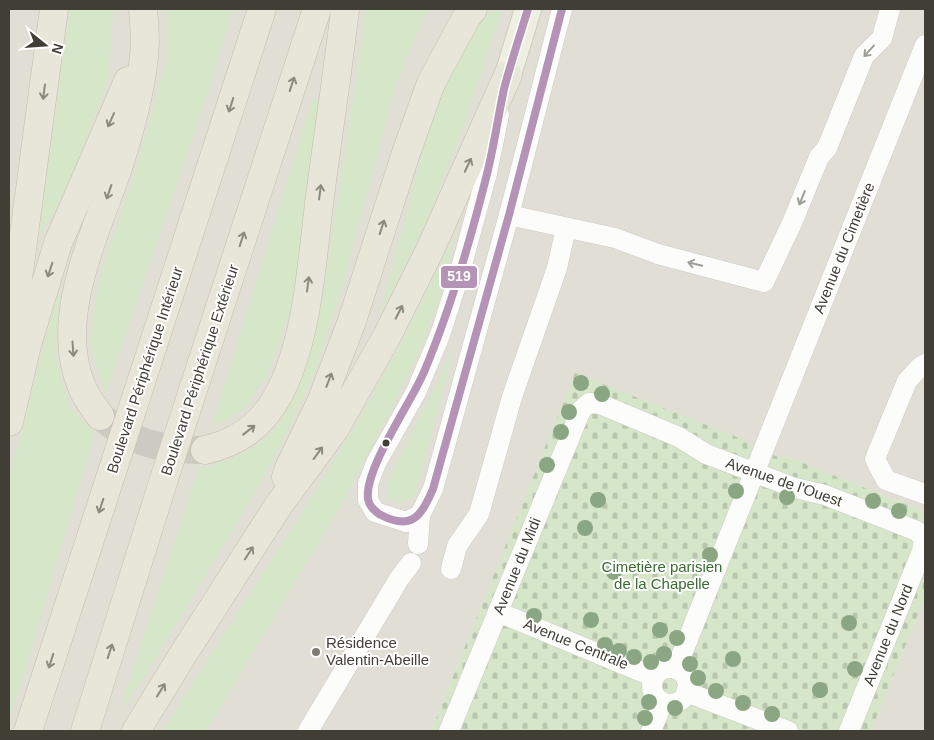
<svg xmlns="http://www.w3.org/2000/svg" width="934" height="740" font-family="Helvetica,sans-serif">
<defs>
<pattern id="cemetery-stones" width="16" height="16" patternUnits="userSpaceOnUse" patternTransform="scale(1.25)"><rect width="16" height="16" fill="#d5e6c9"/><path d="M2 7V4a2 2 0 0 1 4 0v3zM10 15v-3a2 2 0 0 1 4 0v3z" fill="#b8c6ad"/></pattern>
</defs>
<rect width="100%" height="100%" fill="#edede7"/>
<g fill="#e1dfd5">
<path d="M9,9H925V512L783,455L782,458L747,445L570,386L431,731H9Z"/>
<path d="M925,597V731H871Z"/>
</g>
<path fill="url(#cemetery-stones)" d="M575,373L747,441V445L781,458L783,455L925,512V597L871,731H431Z"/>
<g fill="#d5e6c9">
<path d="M70,9H113L109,79L65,192L39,237Z"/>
<path d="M167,9H233L207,96L105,395L90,342L99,278L135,172L167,58Z"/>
<path d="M366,9H429L423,18L396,85L343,285L314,374L285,437L246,508L143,679L119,712L198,469C233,461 269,444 287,411C316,360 322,294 332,237C344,161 355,85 366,9Z"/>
<path d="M492,9H503L466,120L428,218L380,315L431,119L452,70L477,27Z"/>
<path d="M313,97L321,108L295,296L281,339L266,376L245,408L224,422L212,424Z"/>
<path d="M458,229L436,309L416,360L391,410L341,505L206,731H162L309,501L355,426L397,351Z"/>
<path d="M60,284L55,356L70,408L95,433L22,681L9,718V479Z"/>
<path d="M454,347L415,496L400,505L386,495L388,481Z"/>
</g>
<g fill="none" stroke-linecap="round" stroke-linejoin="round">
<path stroke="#cbcac3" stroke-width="28" stroke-dasharray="28 14" stroke-linecap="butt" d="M100,416C134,444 162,450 205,450"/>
<defs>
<g id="minor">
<path d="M499,115L487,173L458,279L440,335L416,392L376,463L368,484V500L375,512L406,522L420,515L433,489L509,215L562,9"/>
<path d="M509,215L615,238L658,254L764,282L792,223L819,157L827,148L864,56L882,38L890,9"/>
<path d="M925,364L920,367L907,381L875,459L886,480L925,494"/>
<path d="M418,544L420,515"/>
<path d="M451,569L457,546L479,514L512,397L557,268L566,228"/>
<path d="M498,612L654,677"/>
<circle cx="670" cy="686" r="18"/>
<path d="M676,669L925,45"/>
<path d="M686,692L788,731"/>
<path d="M308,731L399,579L411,563"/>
<path d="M449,731L581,410L589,403L600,404L679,437L706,454L795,488L825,495L917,531L924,539L922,551L849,731"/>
<path d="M651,731L663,702"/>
</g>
<path id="major" d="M508,75L528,9"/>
<g id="highway">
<path d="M9,347L54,9"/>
<path d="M100,416C94,407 86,398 82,387C52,318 97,231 119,165C131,126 143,84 145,43C145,32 144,20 143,9"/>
<path d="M9,422L27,345L58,243L128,81"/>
<path d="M205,450C237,443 260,427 276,399C308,345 312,258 320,196C328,134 338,71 345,9"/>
<path d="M286,477L289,468L321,402L352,321L406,153L431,83L466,18L473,9"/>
<path d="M28,731L262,9"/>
<path d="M85,731L164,479L317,9"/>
<path d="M136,731L182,656L278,506L334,430L387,336L429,252L508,75"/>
</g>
</defs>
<use href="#minor" stroke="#cbcac5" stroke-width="21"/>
<use href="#major" stroke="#cdcbb7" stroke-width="28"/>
<use href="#highway" stroke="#c2bea6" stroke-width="29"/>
<use href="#minor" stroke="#fcfcfb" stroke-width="20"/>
<use href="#major" stroke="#efeee3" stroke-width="26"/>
<use href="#highway" stroke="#e8e6d9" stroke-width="28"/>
<defs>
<path id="bus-1" d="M528,9C520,35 511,62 504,89C498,117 494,146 487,174C470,242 451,308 424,372C411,403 364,469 368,499C369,506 374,510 379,514C412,532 421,516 433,489L509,215L562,9"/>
</defs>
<use href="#bus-1" stroke="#fff" stroke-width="11"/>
<use href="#bus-1" stroke="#b593b6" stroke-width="8"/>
</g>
<g fill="#8ba682">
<circle cx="581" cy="383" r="8"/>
<circle cx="602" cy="394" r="8"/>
<circle cx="569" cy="412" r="8"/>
<circle cx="561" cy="432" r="8"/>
<circle cx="547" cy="465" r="8"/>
<circle cx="736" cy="491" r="8"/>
<circle cx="787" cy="497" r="8"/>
<circle cx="598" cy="500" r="8"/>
<circle cx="873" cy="501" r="8"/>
<circle cx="899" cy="511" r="8"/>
<circle cx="585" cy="528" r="8"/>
<circle cx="710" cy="555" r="8"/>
<circle cx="614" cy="572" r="8"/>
<circle cx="534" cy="616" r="8"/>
<circle cx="591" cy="620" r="8"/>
<circle cx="849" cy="623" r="8"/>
<circle cx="660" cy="630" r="8"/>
<circle cx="677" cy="638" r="8"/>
<circle cx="605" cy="645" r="8"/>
<circle cx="619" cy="651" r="8"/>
<circle cx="664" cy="654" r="8"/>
<circle cx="634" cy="657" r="8"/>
<circle cx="733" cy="659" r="8"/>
<circle cx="651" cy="662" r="8"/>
<circle cx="690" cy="664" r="8"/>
<circle cx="855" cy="669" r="8"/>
<circle cx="698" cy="678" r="8"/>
<circle cx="820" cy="690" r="8"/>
<circle cx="716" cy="691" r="8"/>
<circle cx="649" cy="702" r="8"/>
<circle cx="743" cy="703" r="8"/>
<circle cx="675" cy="708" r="8"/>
<circle cx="772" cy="714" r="8"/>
<circle cx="645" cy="718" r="8"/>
</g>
<defs><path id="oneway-shaft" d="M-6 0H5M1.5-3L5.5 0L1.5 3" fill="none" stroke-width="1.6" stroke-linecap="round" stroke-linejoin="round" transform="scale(1.25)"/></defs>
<g stroke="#9e9e98">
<use href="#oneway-shaft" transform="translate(869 51) rotate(132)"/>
<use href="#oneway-shaft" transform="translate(802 198) rotate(112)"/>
<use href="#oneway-shaft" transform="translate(695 264) rotate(-166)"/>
</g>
<g stroke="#8c8a7f">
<use href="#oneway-shaft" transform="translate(292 84) rotate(-72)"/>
<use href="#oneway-shaft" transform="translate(44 92) rotate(97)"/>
<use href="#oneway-shaft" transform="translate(231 105) rotate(108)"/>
<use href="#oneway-shaft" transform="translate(111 120) rotate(114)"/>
<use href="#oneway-shaft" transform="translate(468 165) rotate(-65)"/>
<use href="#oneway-shaft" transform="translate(109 192) rotate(109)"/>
<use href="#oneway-shaft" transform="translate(320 192) rotate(-83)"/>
<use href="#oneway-shaft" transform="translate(382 227) rotate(-72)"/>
<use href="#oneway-shaft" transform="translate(242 239) rotate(-72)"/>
<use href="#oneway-shaft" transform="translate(50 270) rotate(108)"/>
<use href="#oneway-shaft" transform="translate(308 284) rotate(-82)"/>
<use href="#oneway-shaft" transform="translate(399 312) rotate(-63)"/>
<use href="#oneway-shaft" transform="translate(73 349) rotate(86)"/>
<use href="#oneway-shaft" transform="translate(329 380) rotate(-69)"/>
<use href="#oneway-shaft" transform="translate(249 430) rotate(-38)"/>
<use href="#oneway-shaft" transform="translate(318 453) rotate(-54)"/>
<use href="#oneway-shaft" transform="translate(101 506) rotate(108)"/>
<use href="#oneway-shaft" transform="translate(249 553) rotate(-57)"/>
<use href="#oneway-shaft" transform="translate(110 651) rotate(-72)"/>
<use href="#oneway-shaft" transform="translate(51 661) rotate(108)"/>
<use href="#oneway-shaft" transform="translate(161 690) rotate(-58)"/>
</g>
<circle fill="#413f35" stroke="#fff" stroke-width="2" cx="386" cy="443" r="4.5"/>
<circle fill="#7d7c73" stroke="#fff" stroke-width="2" cx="316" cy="652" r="5"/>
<g text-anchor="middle" stroke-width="4" stroke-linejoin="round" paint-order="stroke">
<g font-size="15" fill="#413f35" stroke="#fff">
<text transform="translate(844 248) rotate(-68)" y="5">Avenue du Cimetière</text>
<text transform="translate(145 370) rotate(-72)" y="5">Boulevard Périphérique Intérieur</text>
<text transform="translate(200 370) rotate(-72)" y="5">Boulevard Périphérique Extérieur</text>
<text transform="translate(784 482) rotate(19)" y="5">Avenue de l'Ouest</text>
<text transform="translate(517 566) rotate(-68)" y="5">Avenue du Midi</text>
<text transform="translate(888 635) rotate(-68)" y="5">Avenue du Nord</text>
<text transform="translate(576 644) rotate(22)" y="5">Avenue Centrale</text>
</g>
<g font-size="15" fill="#3a6b30" stroke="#fff">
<text x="662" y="572">Cimetière parisien<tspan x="662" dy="17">de la Chapelle</tspan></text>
</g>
<g font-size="15" fill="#413f35" stroke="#fff" text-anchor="start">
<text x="326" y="648">Résidence<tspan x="326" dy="17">Valentin-Abeille</tspan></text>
</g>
</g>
<rect stroke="#fff" stroke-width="2" x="440" y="265" width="38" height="24" rx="5" fill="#b593b6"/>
<g font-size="14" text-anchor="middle" font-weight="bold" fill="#fff">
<text x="459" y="281">519</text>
</g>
<rect width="934" height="740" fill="none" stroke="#413f35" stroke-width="20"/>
<g transform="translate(45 45) rotate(107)" stroke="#ffffff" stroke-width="4" paint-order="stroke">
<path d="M0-4L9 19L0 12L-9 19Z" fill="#413f35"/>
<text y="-8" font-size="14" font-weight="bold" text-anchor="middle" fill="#413f35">N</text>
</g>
</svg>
